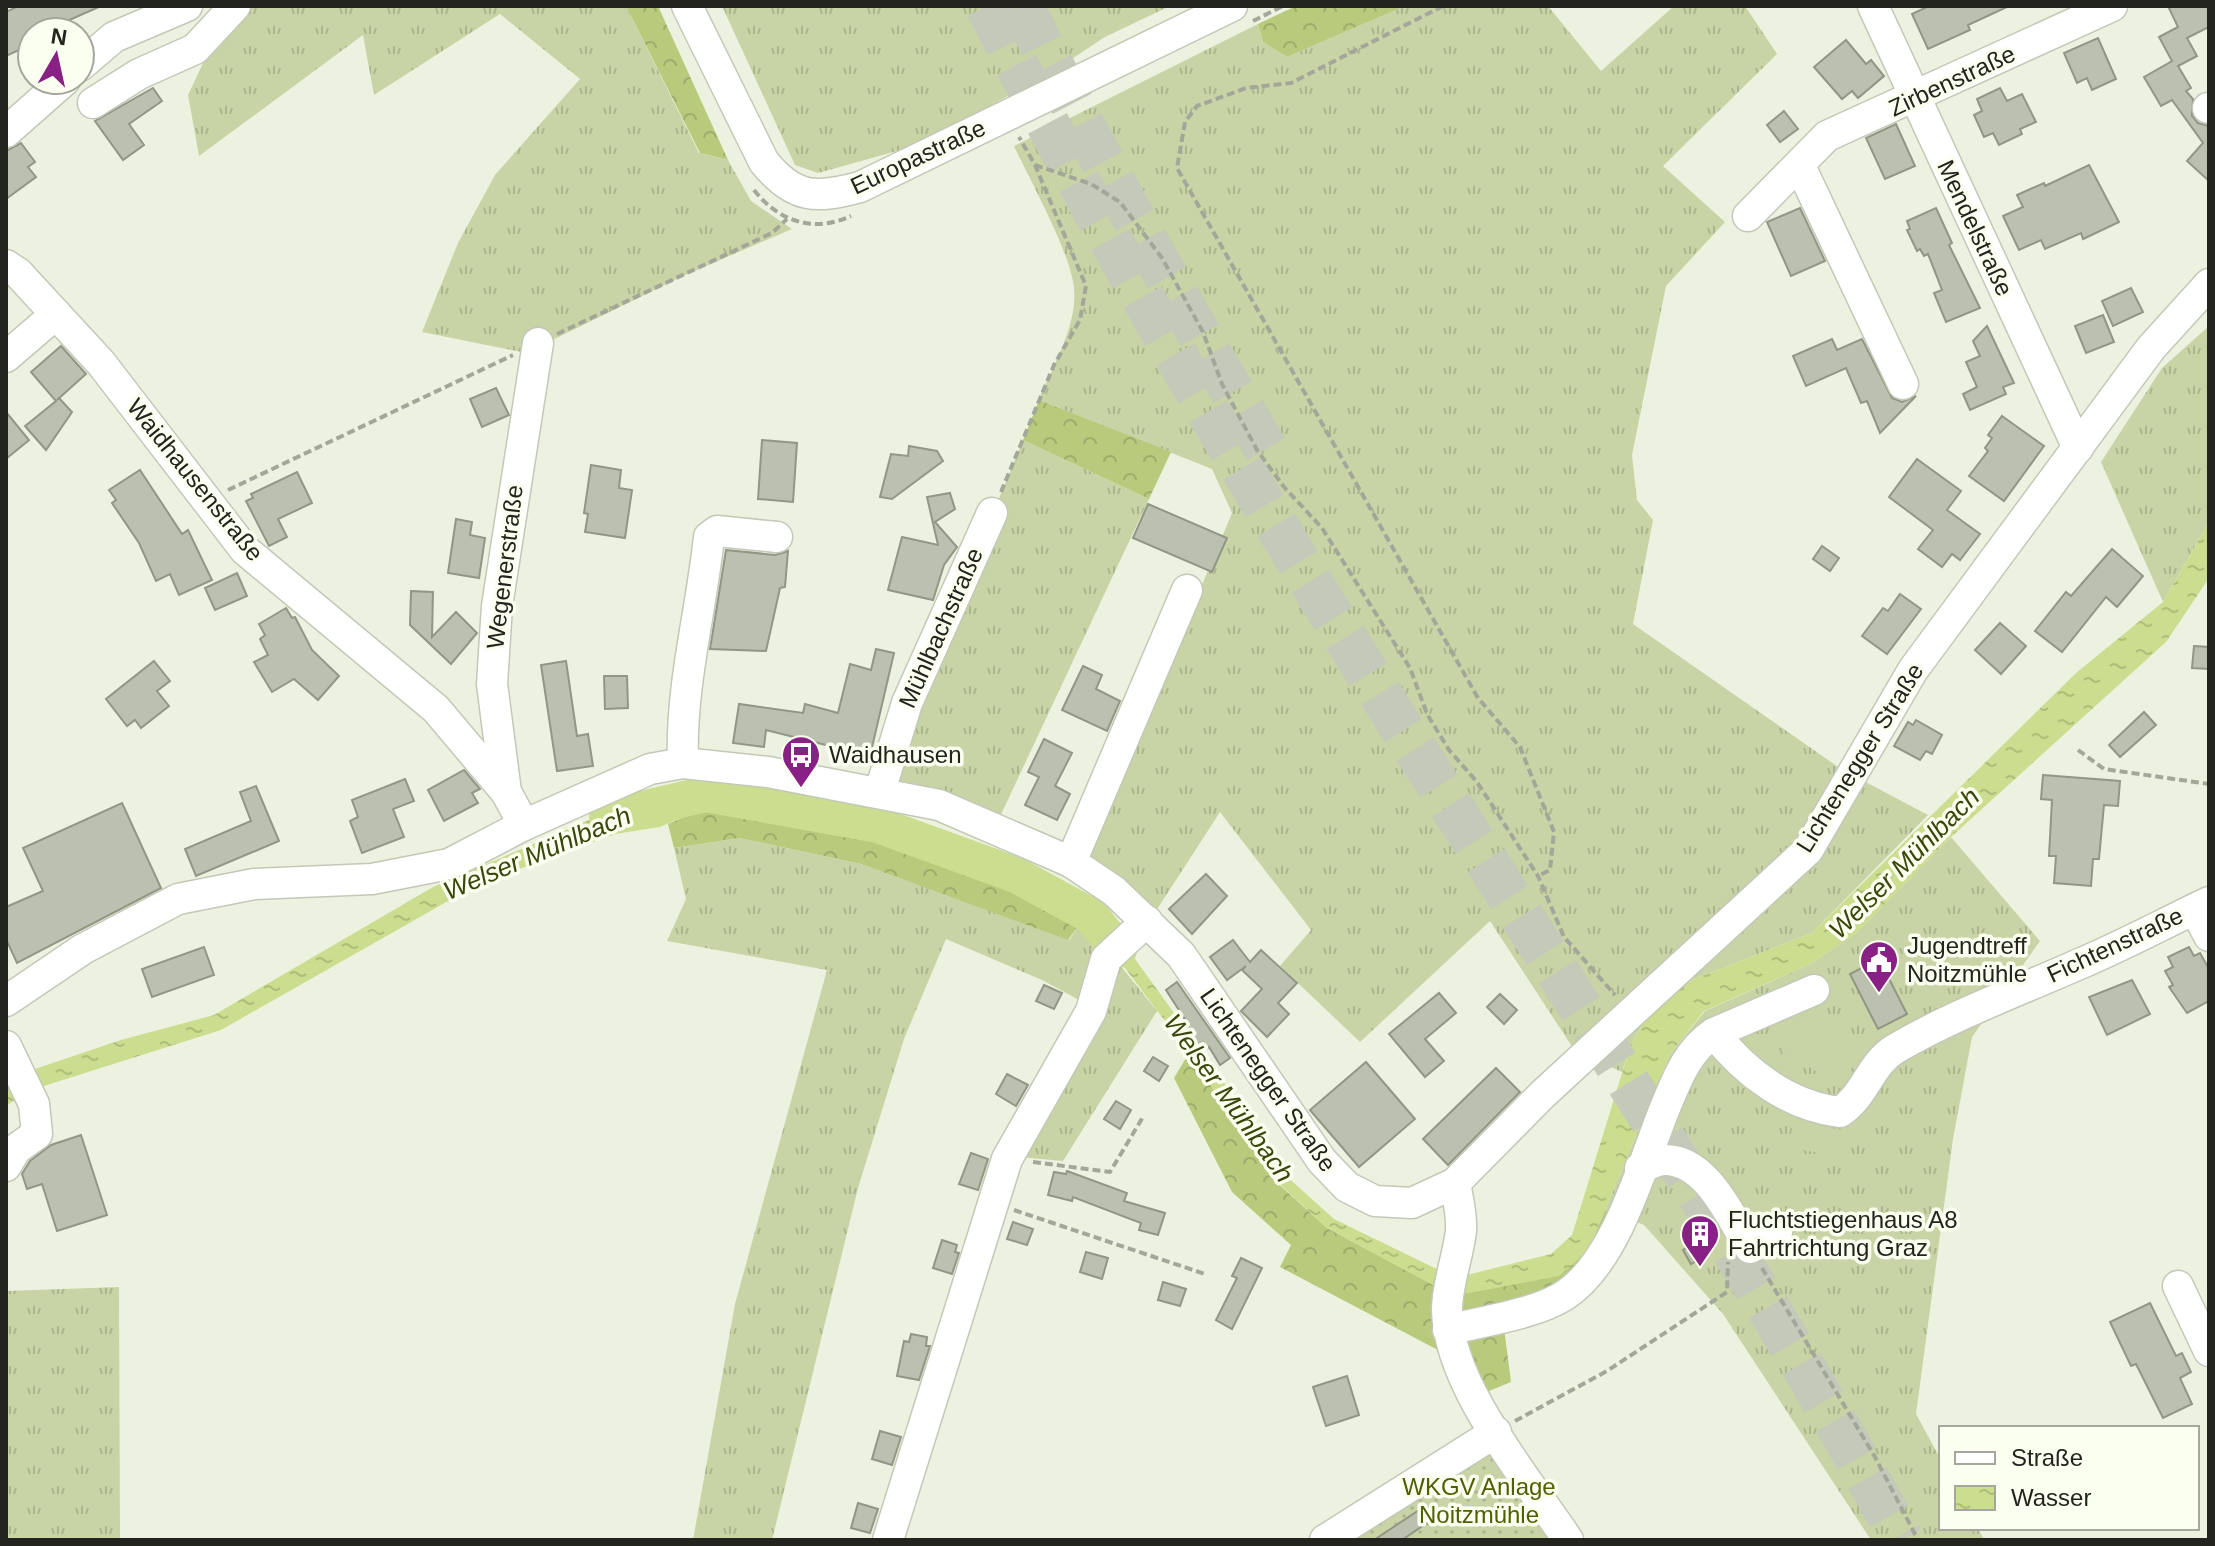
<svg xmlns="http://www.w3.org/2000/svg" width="2215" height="1546" font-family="Helvetica,sans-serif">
<defs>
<pattern id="grass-tufts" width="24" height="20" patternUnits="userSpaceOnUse" patternTransform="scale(2)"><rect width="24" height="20" fill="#c8d4a5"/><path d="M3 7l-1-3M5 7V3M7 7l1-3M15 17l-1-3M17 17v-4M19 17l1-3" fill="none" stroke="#acb68e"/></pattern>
<pattern id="forest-crowns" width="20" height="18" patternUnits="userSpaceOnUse" patternTransform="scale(2)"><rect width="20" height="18" fill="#b8ca7c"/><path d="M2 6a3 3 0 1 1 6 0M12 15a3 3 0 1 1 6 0" fill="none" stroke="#9ead6b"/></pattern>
<pattern id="garden-dots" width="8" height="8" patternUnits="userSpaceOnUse" patternTransform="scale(2)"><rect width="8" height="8" fill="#c8d4a5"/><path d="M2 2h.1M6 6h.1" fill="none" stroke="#acb68e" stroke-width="1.8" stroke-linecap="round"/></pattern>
<pattern id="water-ripples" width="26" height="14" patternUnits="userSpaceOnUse" patternTransform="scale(2)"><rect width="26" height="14" fill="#cbdd8e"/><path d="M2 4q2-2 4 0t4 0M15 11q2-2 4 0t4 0" fill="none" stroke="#aebe7a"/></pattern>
</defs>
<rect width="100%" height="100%" fill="#edf2e0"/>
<g fill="url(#grass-tufts)">
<path d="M245,6H626L699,153L728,160L751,201L792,229L683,276L526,353L422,332L458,243L495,175L580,79L500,14L374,95L363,35L199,156L188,95L205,59Z"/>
<path d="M722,6H1170L1105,37L1058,68L922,144L818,173L795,165Z"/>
<path d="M1405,6H1548L1601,71L1674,6H1745L1777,54L1663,166L1725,222L1666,286L1632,455L1637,500L1653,520L1633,624L1841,769L1928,815L1812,933L1692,980L1653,1007L1631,1044L1622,1072L1575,1051L1490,921L1360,1042L1280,966L1311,930L1220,812L1156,911L1087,860L1232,513L1212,469L1039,400C1052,367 1078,325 1074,288C1071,254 1030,180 1014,146L1258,24L1263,42L1287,57Z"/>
<path d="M2209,326V522L2163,602L2101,462L2162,368Z"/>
<path d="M1023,440L1149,499L997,823L882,784Z"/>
<path d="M1951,837L2040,941L1972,1037L1953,1139L1916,1414L1941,1460V1528H1978L1984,1540H1871L1723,1314L1644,1225L1605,1210L1670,1054L1705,1011L1810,964L1856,933Z"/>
<path d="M740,838L861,864L1069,940L1083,919L1157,1011L1063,1161L1008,1156L1092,1007L1042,980L946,939L904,1039L858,1188L772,1540H693L735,1304L827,970L667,941L686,899L674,848Z"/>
<path d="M119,1287L120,1540H6V1291Z"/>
</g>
<g fill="url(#forest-crowns)">
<path d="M626,6H658L728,160L700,153Z"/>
<path d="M1296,6H1405L1287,57L1263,42L1258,24Z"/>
<path d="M1039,400L1171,452L1149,499L1023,440Z"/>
<path d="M704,808L873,833L1008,881L1083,919L1068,940L861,864L740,838L674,848L668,824Z"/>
<path d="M1189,1053L1273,1179L1327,1228L1441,1289L1588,1251L1605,1210L1616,1214L1577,1282L1502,1312L1511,1382L1470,1399L1436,1349L1280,1267L1291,1245L1232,1192L1174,1078Z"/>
</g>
<path fill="url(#garden-dots)" d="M1490,1447L1553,1540H1341Z"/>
<g fill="#c8d4a5">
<path d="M1801,1017L1860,1051L1840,1085L1781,1051Z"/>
<path d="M1793,1122L1842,1130L1840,1146L1831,1145L1829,1154L1789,1148Z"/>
</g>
<path fill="url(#water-ripples)" d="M2209,522V578L2166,642L1951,837L1856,933L1810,964L1704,1011L1670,1054L1588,1251L1559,1276L1464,1294L1441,1289L1327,1228L1273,1178L1189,1053L1113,952L1082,919L1008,881L873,833L704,808L660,827L615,834L478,884L221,1030L28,1091L6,1106V1083L20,1074L121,1040L214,1015L433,887L596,817L706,794L878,825L1016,875L1091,916L1127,948L1219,1075L1284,1174L1334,1219L1449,1275H1467L1551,1254L1572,1235L1631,1044L1653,1007L1692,980L1812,933L2076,673L2163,602Z"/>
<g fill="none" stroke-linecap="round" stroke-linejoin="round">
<path stroke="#cbdd8e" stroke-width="36" d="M607,817L706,794L878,825L1016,875L1091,916L1119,950"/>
</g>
<g fill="#bcc1af" stroke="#919685" stroke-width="2">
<path d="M18,6H101L67,21L72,32H32V44L6,56V12Z"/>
<path d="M1929,6H2009L1968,25L1970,30L1928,49L1912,14Z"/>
<path d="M2168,6H2209V27L2187,38L2197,56L2178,66L2191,88L2186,91L2193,99L2192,116L2198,123L2209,126V181L2187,161L2203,143L2172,100L2161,106L2144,77L2172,61L2159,37L2178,27Z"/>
<path d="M2098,38L2116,79L2092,90L2087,78L2077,83L2064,53Z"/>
<path d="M1846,40L1866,64L1871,60L1884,76L1858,98L1852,91L1842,99L1814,67Z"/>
<path d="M153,88L162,101L129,124L144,145L123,160L95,121Z"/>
<path d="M2000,88L2007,101L2022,94L2036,122L2020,129L2022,134L1999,145L1993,133L1984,137L1974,115L1982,111L1977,99Z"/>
<path d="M1784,111L1798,129L1780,142L1767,125Z"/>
<path d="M1896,124L1915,166L1885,179L1866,138Z"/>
<path d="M21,143L35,162L28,167L36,177L6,199V151Z"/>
<path d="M2089,165L2119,222L2083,239L2081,233L2045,249L2041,240L2019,250L2003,216L2023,207L2017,195L2044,183L2045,186Z"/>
<path d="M1800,208L1825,261L1791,276L1767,222Z"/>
<path d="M1936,208L1952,243L1949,245L1980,308L1946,322L1934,293L1942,290L1928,254L1924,256L1920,249L1917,251L1907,230L1910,229L1907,221Z"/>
<path d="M2131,288L2143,312L2113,326L2102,301Z"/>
<path d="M2103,315L2114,342L2086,353L2075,326Z"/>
<path d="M1987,326L2014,383L2003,387L2006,394L1970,410L1963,394L1977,387L1966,362L1980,356L1973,341Z"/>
<path d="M1832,339L1837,350L1862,339L1892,398L1902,402L1916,396L1880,433L1867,401L1861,403L1846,368L1806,386L1793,356Z"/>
<path d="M61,346L86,374L57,400L59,398L72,412L46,450L25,426L56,401L31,372Z"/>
<path d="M496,388L509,415L482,427L470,399Z"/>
<path d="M6,412L29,440L6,459Z"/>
<path d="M2002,416L2044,446L2004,501L1969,476L1988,451L1985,448L1992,438L1988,435Z"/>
<path d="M762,440L797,443L793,502L758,499Z"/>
<path d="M909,446L937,451L943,461L892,499L880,497L891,454L908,456Z"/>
<path d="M1917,459L1961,491L1947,510L1980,534L1960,560L1952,554L1942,567L1918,549L1933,530L1889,497Z"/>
<path d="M591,465L621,470L619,488L632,490L625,538L585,532L588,514L584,513Z"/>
<path d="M140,470L182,534L188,530L212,580L179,595L170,574L156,581L139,543L112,503L116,500L109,490Z"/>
<path d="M297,472L312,503L278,519L287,537L269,546L246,501L253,498L251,494Z"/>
<path d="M950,493L955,509L935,522L957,547L944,565L933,600L888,590L902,537L938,545L927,497Z"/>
<path d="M1148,504L1227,538L1212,572L1133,538Z"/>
<path d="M456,519L472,522L470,535L485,538L479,578L448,573Z"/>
<path d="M1822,546L1839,558L1830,571L1813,559Z"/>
<path d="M2112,549L2143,576L2117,607L2106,597L2062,652L2035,631L2066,592L2071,596Z"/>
<path d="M726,550L775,555L788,551L785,587L780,588L766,651L710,649Z"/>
<path d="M237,573L247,596L215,610L205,588Z"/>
<path d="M411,591L433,592L432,637L456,612L477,633L451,664L410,625Z"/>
<path d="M1900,594L1921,609L1887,654L1862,636L1883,608L1888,611Z"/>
<path d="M286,608L292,618L295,617L312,650L339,676L318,700L294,679L272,692L254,662L268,655L260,639L265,635L259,624Z"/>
<path d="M2000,623L2026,646L2001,674L1975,650Z"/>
<path d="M2194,646L2209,647V669L2192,668Z"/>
<path d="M876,649L894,653L870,756L766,730L764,747L733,743L739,704L803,713L805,704L838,713L850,664L871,670Z"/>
<path d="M154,661L170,681L157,691L169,706L141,728L135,720L127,726L106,699Z"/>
<path d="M566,661L577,736L588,734L593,766L557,771L541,665Z"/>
<path d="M1083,666L1102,675L1096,689L1120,701L1107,731L1062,710Z"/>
<path d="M604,676H627L628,708L605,709Z"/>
<path d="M2144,712L2156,725L2120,757L2109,745Z"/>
<path d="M1916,720L1942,735L1932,754L1926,751L1920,760L1894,746L1908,722L1913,725Z"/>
<path d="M1044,739L1072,753L1055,786L1070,794L1057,820L1025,805L1039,777L1028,772Z"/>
<path d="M464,770L480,789L472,793L478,803L444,821L428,790Z"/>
<path d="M2043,775L2120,781L2118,806L2104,805L2099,859H2093L2091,886L2054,883L2056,856H2049L2052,800L2041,799Z"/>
<path d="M405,779L414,801L393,809L404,837L362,853L350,821L358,817L352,800Z"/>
<path d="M256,786L279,841L196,876L185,849L251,821L240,792Z"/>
<path d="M122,803L161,888L17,963L6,939V907L43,891L23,848Z"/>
<path d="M1206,874L1227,896L1192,934L1169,909Z"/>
<path d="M1233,940L1250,962L1261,950L1297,983L1278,1003L1289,1014L1267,1037L1241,1011L1262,989L1242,970L1246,966L1227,980L1210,957Z"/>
<path d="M204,947L214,975L152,997L142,969Z"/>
<path d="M2189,947L2194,956L2200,953L2209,969V1001L2187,1013L2169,987L2173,985L2165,971L2173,967L2168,957Z"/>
<path d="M1879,959L1907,1014L1878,1029L1850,974Z"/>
<path d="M2132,980L2150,1014L2107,1035L2089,997Z"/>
<path d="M1177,982L1230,1058L1220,1065L1209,1047L1201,1053L1181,1024L1186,1021L1166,990Z"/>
<path d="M1044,985L1062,993L1054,1009L1036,1001Z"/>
<path d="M1439,993L1456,1013L1425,1039L1444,1061L1425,1077L1389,1034Z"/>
<path d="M1500,994L1517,1010L1504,1024L1487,1007Z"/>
<path d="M1153,1057L1168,1066L1159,1081L1144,1071Z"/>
<path d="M1366,1062L1415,1119L1359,1167L1310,1110Z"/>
<path d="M1496,1068L1520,1092L1448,1165L1423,1139Z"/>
<path d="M1007,1074L1028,1085L1016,1106L996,1094Z"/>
<path d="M1116,1101L1131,1110L1120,1129L1104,1119Z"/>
<path d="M81,1135L107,1215L57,1231L42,1184L27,1189L22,1174L30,1161L51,1145Z"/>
<path d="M971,1153L988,1159L978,1190L959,1184Z"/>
<path d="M1067,1171L1127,1193L1124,1201L1165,1213L1158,1235L1139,1230L1141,1223L1073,1197L1072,1201L1048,1195L1054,1172L1066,1174Z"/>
<path d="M1013,1222L1033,1229L1027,1245L1007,1239Z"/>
<path d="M942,1240L957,1245L955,1252L959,1253L952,1274L933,1268Z"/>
<path d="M1697,1242L1706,1255L1691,1264L1683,1250Z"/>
<path d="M1086,1252L1108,1258L1102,1279L1080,1272Z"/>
<path d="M1241,1258L1262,1268L1232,1329L1216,1320L1237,1278L1232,1276Z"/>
<path d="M1163,1282L1186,1289L1180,1306L1158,1300Z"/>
<path d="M2150,1303L2176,1356L2182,1353L2191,1372L2180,1378L2192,1404L2163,1418L2136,1364L2131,1366L2110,1322Z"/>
<path d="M911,1334L927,1337L926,1346H930L919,1380L897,1376L904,1341L909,1342Z"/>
<path d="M1347,1376L1359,1415L1326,1426L1313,1387Z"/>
<path d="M880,1431L901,1437L892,1465L872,1459Z"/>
<path d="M858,1503L878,1509L870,1533L851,1528Z"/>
<path d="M1425,1506L1434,1518L1402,1540H1374Z"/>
</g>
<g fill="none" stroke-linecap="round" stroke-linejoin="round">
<g stroke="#c5c9b9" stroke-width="44" stroke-dasharray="44 22" stroke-linecap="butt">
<path d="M987,6C1112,255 1254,494 1403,730C1572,998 1750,1261 1902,1540"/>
<path d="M1022,6C1098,159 1182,307 1269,454"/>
</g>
<defs>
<g id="minor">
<path d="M687,6L764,162C794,199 816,199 860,187L1232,6"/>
<path d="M1873,6L2078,448"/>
<path d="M80,66L114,37L187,6"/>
<path d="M93,103L139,74L195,49L235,6"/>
<path d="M2208,108H2209"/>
<path d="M6,132L65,80"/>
<path d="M1800,166L1903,384"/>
<path d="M1748,216L1827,136L2112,6"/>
<path d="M6,265L18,273L101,363L245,550L436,709L506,792L524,825"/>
<path d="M6,357L56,314"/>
<path d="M683,763C680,687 701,613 709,537L717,531L777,537"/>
<path d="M880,791L907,703L992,513"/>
<path d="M506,792L492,684L497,606L538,343"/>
<path d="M1071,862L1187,590"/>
<path d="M2195,909L2209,936"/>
<path d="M1814,990L1714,1033C1745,1073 1789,1106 1840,1112C1865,1096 1870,1064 1895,1049C1953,1015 2016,992 2077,965C2122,946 2165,923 2209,902"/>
<path d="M6,1001L83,949L178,899L254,884L372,879L449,864L524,825L650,769L683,763L768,772L939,805L1071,862L1114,891L1181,955L1322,1161L1347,1187L1375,1201L1412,1203L1455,1183L1543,1094L1808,850L1913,670L2151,348L2209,284"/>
<path d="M6,1046L34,1104L37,1134L16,1149L6,1166"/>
<path d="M1640,1168C1647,1166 1657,1160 1664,1160C1707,1159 1731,1218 1750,1248L1777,1232"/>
<path d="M1455,1183C1458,1199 1462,1214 1461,1231C1458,1257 1447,1284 1447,1310C1448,1385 1526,1477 1568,1540"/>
<path d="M2178,1286L2209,1351"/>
<path d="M1448,1330C1483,1321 1536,1314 1565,1295C1617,1261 1642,1164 1665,1108C1677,1079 1687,1051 1714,1033"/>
<path d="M888,1540L1007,1159L1091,1011L1106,959L1147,921"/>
<path d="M1325,1540L1496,1432"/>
</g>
</defs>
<use href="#minor" stroke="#c3c8b7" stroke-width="33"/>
<g stroke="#a3a799" stroke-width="4" stroke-dasharray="8 4" stroke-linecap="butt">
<path d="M1443,6L1291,83L1246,88L1197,106L1185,122L1177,168L1478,698L1520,747L1554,832L1550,870L1538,876"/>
<path d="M1253,21L1283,6"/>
<path d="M1035,165L1091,184L1120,202L1162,258L1203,332L1222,384L1257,450L1284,487L1322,528L1410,668L1427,714L1449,750L1477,782L1538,876L1564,937L1615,995"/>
<path d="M754,190C779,222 814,233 851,216"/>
<path d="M557,334L772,233L787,219"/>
<path d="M228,490L513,355"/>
<path d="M1001,492L1054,365L1080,320L1086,286L1035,165L1019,137"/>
<path d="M2078,750L2104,769L2209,784"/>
<path d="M1033,1162L1110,1172L1143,1117"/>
<path d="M1014,1210L1205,1274"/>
<path d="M1762,1268L1875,1457L1918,1540"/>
<path d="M1515,1421L1607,1371L1727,1292L1728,1262"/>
</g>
<use href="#minor" stroke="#fff" stroke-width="30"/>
</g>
<defs>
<symbol id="bus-pin" viewBox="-11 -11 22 30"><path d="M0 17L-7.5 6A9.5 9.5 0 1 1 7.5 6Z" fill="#892086" stroke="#fbfff0"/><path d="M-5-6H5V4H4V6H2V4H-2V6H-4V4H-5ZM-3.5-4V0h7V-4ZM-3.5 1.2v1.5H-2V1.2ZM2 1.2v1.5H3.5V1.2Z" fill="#fff"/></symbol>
<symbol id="civic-pin" viewBox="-11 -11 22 30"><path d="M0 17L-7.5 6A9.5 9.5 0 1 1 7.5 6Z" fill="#892086" stroke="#fbfff0"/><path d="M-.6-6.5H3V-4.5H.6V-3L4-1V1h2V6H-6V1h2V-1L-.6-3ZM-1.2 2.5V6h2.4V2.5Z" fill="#fff"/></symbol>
<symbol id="building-pin" viewBox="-11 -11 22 30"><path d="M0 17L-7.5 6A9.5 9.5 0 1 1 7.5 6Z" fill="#892086" stroke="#fbfff0"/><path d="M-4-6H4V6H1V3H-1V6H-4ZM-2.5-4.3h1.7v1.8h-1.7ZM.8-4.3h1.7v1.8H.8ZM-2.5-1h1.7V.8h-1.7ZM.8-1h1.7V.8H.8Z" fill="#fff"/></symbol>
</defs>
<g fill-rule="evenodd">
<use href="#bus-pin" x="779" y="733" width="44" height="60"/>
<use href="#civic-pin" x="1857" y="938" width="44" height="60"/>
<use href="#building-pin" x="1678" y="1212" width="44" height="60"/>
</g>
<g text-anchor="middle" stroke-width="7" stroke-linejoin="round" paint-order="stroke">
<g font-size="24" fill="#23241e" stroke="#fbfff0">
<text transform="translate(1952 81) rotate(-25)" y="8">Zirbenstraße</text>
<text transform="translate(918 157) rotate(-25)" y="8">Europastraße</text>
<text transform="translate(1975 228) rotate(65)" y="8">Mendelstraße</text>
<text transform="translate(195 480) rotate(51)" y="8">Waidhausenstraße</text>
<text transform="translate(505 567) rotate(-83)" y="8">Wegenerstraße</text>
<text transform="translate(941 628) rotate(-66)" y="8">Mühlbachstraße</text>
<text transform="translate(1860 758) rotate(-58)" y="8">Lichtenegger Straße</text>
<text transform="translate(2115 945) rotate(-25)" y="8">Fichtenstraße</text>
<text transform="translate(1268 1080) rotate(55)" y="8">Lichtenegger Straße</text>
</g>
<g font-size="24" fill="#23241e" stroke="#fbfff0" text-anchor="start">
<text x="829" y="763">Waidhausen</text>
<text x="1907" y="954">Jugendtreff<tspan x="1907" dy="28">Noitzmühle</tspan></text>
<text x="1728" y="1228">Fluchtstiegenhaus A8<tspan x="1728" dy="28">Fahrtrichtung Graz</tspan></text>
</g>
<g font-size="24" fill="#515f01" stroke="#fbfff0">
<text x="1479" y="1495">WKGV Anlage<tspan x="1479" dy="28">Noitzmühle</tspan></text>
</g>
<g font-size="26" font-style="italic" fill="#3b460a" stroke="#fbfff0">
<text transform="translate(537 853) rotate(-23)" y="9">Welser Mühlbach</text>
<text transform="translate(1904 863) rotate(-45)" y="9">Welser Mühlbach</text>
<text transform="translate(1229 1098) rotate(54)" y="9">Welser Mühlbach</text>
</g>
</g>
<rect width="2215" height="1546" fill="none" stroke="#23241e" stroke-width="16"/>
<rect x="1939" y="1426" width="260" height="104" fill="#fbfff0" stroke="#a5a79c" stroke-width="2"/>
<rect x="1955" y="1452" width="40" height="12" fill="#ffffff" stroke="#a5a79c" stroke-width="2"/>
<text x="2011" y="1466" font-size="24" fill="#23241e">Straße</text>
<rect x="1955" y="1486" width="40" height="24" fill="url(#water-ripples)" stroke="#a5a79c" stroke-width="2"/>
<text x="2011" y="1506" font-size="24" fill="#23241e">Wasser</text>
<g transform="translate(56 56) rotate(9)"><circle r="38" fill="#fbfff0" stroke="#a5a79c" stroke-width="2"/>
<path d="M0-6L14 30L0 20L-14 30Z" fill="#892086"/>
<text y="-12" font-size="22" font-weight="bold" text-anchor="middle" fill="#23241e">N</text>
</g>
</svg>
